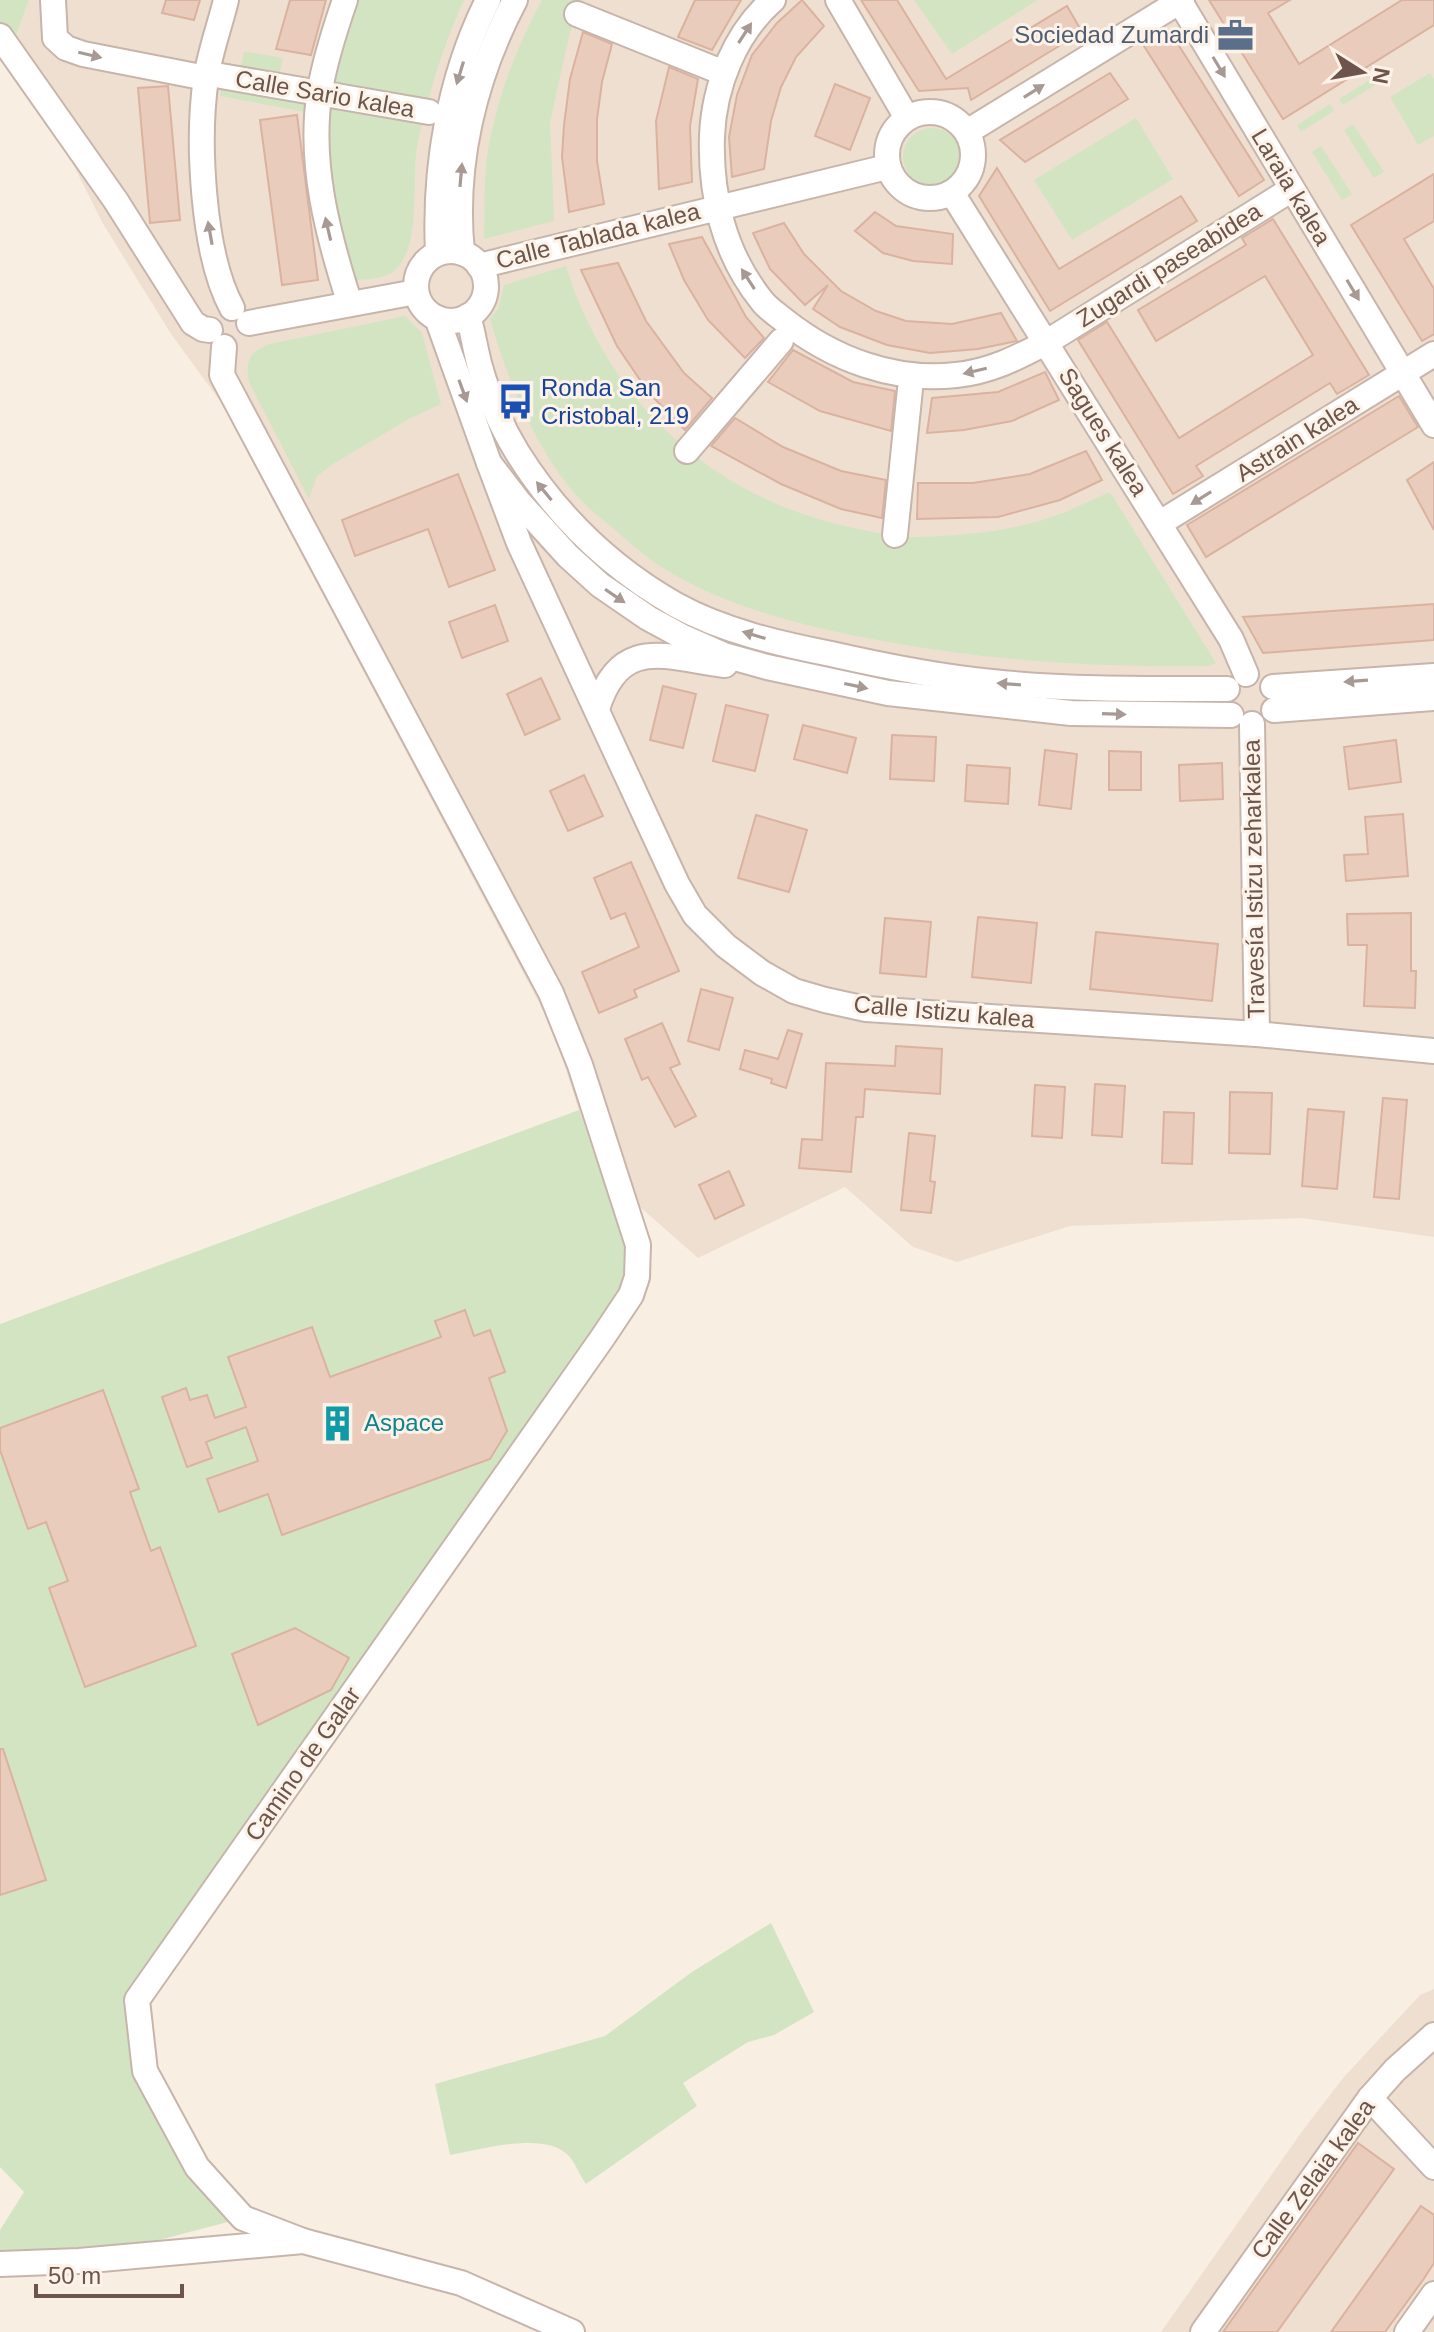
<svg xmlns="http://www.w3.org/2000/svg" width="1434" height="2332" font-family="Helvetica,sans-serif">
<rect width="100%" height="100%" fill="#f9eee2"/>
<g fill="#efdfd1">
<path d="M29,0H1434V1237L1302,1218L1070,1226L957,1262L913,1247L845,1187L698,1258L598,1170L553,1029L220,401L171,334L102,222L13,44Z"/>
<path d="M1434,1989V2332H1161L1303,2130L1344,2077L1420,1995Z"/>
</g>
<g fill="#d3e4c3">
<path d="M0,0H29L13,44L0,23Z"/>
<path d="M355,0H464C443,45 429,93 418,141C410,179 423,238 397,268C388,280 364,279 350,281L340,245L325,130L330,87Z"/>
<path d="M542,0H583L570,32L550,122L554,221L484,239C485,204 483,168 491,134C501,87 519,42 542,0Z"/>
<path d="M914,0H1038L952,54Z"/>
<path d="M244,51L283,58L277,85L239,78Z"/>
<path d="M1430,73L1434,80V136L1418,145L1390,97Z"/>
<path d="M1373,78L1377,84L1343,105L1339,99Z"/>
<path d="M223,82L312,98L310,113L220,96Z"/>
<path d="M1330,104L1334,111L1301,132L1297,125Z"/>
<path d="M1136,118L1173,179L1072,240L1034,180Z"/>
<path d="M1353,124L1384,172L1374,178L1344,130Z"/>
<circle cx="932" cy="157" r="29"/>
<path d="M1321,146L1352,194L1342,200L1312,152Z"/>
<path d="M566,266C607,399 709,495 845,526C868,531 893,537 917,537C964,536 1015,531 1060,514C1077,508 1093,499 1110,492L1216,663L1210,666C1090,668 979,660 861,637C792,623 722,605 661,567C644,556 629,542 614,529C599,517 582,503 570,488C530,437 508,380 490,319L498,309L504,285Z"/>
<path d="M405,316L422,333L441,404L409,419L333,464L317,476L309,499L249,382C245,361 249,351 270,344Z"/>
<path d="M579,1110L637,1277L137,2000L145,2071L243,2218L79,2261L0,2254V2230L24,2192L0,2167V1324Z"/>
<path d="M771,1923L814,2012L774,2035L748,2042L683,2083L697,2106L586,2184C580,2176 576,2164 569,2156C545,2130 481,2150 450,2155L435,2084L605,2036L692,1972Z"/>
</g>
<g fill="#eaccbd" stroke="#dbb29f" stroke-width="2">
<path d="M166,0H200L194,20L162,13Z"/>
<path d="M290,0H326L311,55L276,49Z"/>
<path d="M695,0H741L712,50L678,37Z"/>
<path d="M802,0L824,26L796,57L781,87L771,121L764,169L732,177L729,137L737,95L752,55L777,23Z"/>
<path d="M861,0H897L946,79L1067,6L1082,32L971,100L968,88L919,91Z"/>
<path d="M1209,0H1290L1268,13L1299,64L1402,0H1434V25L1283,119Z"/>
<path d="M1169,30L1264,180L1239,196L1144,46Z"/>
<path d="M583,32L612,44L602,82L597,119V161L604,204L569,212L562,157L564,125L570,79Z"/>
<path d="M669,67L698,79L690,126L692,182L659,189L656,121Z"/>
<path d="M1110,73L1128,99L1025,162L1000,140Z"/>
<path d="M835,84L870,98L850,150L815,136Z"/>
<path d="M168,86L180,220L150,223L138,88Z"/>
<path d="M297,115L318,280L282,285L260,120Z"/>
<path d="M997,168L1059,269L1181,196L1197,221L1050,311L979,196Z"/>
<path d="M1434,174V221L1404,239L1434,289V334L1422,341L1351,225Z"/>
<path d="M875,212L896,226L953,234L952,264L913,261L883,253L855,231Z"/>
<path d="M1273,219L1369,375L1337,394L1330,383L1196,466L1203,476L1173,494L1078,340L1107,322L1179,438L1313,355L1265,276L1156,341L1138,310L1246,245L1242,238Z"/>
<path d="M784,223L804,254L841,291L876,311L906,321L952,324L1001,313L1017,341L978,349L930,353L887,345L840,327L813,309L828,285L805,305L770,269L753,233Z"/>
<path d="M702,237L746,317L764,338L745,358L708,320L684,280L669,244Z"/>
<path d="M618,263L646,321L684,373L712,398L685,430L649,393L617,346L581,270Z"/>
<path d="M793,350L853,382L895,391L891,431L820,411L768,382Z"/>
<path d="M1045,372L1059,400L1012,421L964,430L927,433L932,398L998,392Z"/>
<path d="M1399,396L1418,427L1206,557L1187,525Z"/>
<path d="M735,418L783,447L841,471L886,480L882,518L841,509L781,484L711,446Z"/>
<path d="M1086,451L1102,480L1060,500L998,517L917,519L918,483H973L1030,474Z"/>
<path d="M1434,462V530L1407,480Z"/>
<path d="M458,474L495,570L449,587L428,529L355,556L342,520Z"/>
<path d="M1434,604V640L1263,653L1243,617Z"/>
<path d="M495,605L508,641L462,658L449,622Z"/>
<path d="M541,678L560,719L525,735L507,694Z"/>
<path d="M663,686L696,694L683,748L650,740Z"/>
<path d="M726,705L768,715L755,771L713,761Z"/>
<path d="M803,725L856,738L847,773L794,759Z"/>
<path d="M892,735L936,737L934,781L890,779Z"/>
<path d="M1396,740L1401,782L1349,789L1344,747Z"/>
<path d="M1045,750L1077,754L1071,809L1039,805Z"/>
<path d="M1109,751L1141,752V790H1109Z"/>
<path d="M1222,763L1223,799L1180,801L1179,765Z"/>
<path d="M967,765L1010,768L1008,804L965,801Z"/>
<path d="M584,775L603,816L568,831L550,791Z"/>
<path d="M1403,814L1408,876L1346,881L1344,855L1368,854L1365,817Z"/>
<path d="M756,815L807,830L789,892L738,878Z"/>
<path d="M631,862L679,971L634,990L637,997L599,1013L582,972L639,947L625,913L611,919L594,878Z"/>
<path d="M1411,913V971H1416L1415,1008L1364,1006L1367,945H1348L1347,914Z"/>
<path d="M978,917L1037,923L1031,983L972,977Z"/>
<path d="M885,918L931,922L926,977L880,973Z"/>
<path d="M1096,932L1218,944L1212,1001L1090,989Z"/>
<path d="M701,989L733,998L719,1050L688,1041Z"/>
<path d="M662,1023L680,1064L670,1068L696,1116L675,1127L648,1077L642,1080L625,1039Z"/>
<path d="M788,1030L802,1034L786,1088L771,1083L772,1079L740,1069L745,1050L778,1059Z"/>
<path d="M896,1046L942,1049L940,1094L865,1089L863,1117H856L851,1172L799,1168L802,1139L822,1140L826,1063L895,1066Z"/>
<path d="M1095,1084L1125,1086L1122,1137L1092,1135Z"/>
<path d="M1035,1085L1065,1087L1062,1138L1032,1136Z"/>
<path d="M1230,1092L1272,1093L1270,1154L1229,1153Z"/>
<path d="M1383,1098L1407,1100L1399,1199L1374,1197Z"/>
<path d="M1308,1109L1344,1112L1337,1189L1302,1186Z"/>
<path d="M1164,1112L1194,1113L1192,1164L1162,1163Z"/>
<path d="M909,1133L935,1136L930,1181L935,1182L931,1213L901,1210Z"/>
<path d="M729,1171L744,1205L715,1219L699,1185Z"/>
<path d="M465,1310L474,1336L490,1330L505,1372L489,1378L507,1431L490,1459L282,1535L268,1494L219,1512L207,1479L258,1461L246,1427L206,1442L212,1458L187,1467L162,1397L186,1388L190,1400L207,1395L215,1418L246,1407L228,1357L312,1327L330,1377L441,1337L435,1321Z"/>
<path d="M103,1390L139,1489L130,1492L151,1551L160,1547L196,1646L85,1687L49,1588L68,1581L46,1522L28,1529L0,1450V1428Z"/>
<path d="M295,1628L349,1658L331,1690L258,1725L232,1654Z"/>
<path d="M0,1749H3L46,1880L0,1895Z"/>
<path d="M1358,2143L1394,2169L1277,2332H1223Z"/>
<path d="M1421,2206L1434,2215V2263L1423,2280L1385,2332H1331Z"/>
</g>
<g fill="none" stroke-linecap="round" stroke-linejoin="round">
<defs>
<g id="minor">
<path d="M53,0L55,38L66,48L83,54L206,78"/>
<path d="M226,0C220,25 210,52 206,78C197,139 202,253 232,308"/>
<path d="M345,0C335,29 325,59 320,90C308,162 328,236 350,304"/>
<path d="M773,0C735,33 714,86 712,136C710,195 724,254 762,301C768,309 778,315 785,321C833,359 894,382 956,375C989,372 1017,358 1047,342L1292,189"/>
<path d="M838,0L907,118"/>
<path d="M1179,0L1434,425"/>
<path d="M577,14L714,69"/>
<path d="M0,36L116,201L193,323L203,329L210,330"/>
<path d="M221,76L429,112"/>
<circle cx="930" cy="155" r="43"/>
<path d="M967,132L1182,0"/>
<path d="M952,193L1231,639L1246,674"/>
<circle cx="451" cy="286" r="35"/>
<path d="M438,253C434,167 449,78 488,0"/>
<path d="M462,253C453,165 474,78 515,0"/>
<path d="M479,266L887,167"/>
<path d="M468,316C473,332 475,348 479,363C487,393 501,426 517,452C557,516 611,568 676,605C723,631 780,644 831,654C884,666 938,677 992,682C1070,690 1148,689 1227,689"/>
<path d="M437,318L489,463L519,502L568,556L600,585L648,618L683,637L724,655L767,667L888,693L1071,713L1231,715"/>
<path d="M249,323L416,292"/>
<path d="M224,347L222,375L551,993L580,1065L638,1245L637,1277L631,1295L603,1337L137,2000L145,2071L197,2167L243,2218L303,2241"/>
<path d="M687,451L781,341"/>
<path d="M489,463L519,543L677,884L695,915L726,946L762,973L794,991L825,1000L866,1009L1257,1034L1434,1051"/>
<path d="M1160,523L1434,354"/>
<path d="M895,535L910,389"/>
<path d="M1273,687L1434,676"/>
<path d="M597,709C620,634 667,658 725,665"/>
<path d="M1274,710L1434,698"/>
<path d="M1252,724L1257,1034"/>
<path d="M1370,2098L1434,2167"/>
<path d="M0,2264L79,2261L303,2241L461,2283L572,2332"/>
<path d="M1203,2332L1370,2098L1395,2070L1434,2035"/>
<path d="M1407,2332L1434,2294"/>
</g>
</defs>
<use href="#minor" stroke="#c7b5ab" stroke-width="28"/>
<use href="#minor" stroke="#fff" stroke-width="24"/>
</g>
<defs><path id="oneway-solid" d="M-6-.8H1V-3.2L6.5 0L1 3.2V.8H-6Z" transform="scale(2)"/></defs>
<g fill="#a79994">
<use href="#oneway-solid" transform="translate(745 33) rotate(-57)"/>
<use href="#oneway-solid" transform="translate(90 55) rotate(13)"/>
<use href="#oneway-solid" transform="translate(1219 67) rotate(59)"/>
<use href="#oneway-solid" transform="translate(460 73) rotate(107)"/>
<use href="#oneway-solid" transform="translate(1034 91) rotate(-32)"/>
<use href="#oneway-solid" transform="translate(461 175) rotate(-85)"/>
<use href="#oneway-solid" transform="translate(328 229) rotate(-103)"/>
<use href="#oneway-solid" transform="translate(210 233) rotate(-100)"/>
<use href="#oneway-solid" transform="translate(748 279) rotate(-123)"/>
<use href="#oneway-solid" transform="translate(1353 290) rotate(59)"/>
<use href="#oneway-solid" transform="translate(975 371) rotate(167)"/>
<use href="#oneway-solid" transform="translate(463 391) rotate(70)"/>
<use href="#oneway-solid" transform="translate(544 491) rotate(-129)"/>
<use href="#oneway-solid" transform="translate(1201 498) rotate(148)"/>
<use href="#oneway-solid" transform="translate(615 596) rotate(34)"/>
<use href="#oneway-solid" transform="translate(754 635) rotate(-163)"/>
<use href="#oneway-solid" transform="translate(1356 681) rotate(176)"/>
<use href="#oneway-solid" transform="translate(1009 684) rotate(-176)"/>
<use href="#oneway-solid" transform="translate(856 686) rotate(12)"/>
<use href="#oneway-solid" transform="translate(1114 714) rotate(2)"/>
</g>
<defs>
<symbol id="office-bare" viewBox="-9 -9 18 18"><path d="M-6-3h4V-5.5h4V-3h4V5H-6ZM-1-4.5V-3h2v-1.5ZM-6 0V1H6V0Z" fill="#5c6f8a" stroke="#fcf2e7" stroke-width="2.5" paint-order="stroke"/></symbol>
<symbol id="bus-bare" viewBox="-9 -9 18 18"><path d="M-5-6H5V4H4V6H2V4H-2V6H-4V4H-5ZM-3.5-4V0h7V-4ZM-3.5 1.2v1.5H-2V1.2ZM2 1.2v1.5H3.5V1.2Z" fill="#1a4fb4" stroke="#fcf2e7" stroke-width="2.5" paint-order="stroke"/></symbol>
<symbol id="building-bare" viewBox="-9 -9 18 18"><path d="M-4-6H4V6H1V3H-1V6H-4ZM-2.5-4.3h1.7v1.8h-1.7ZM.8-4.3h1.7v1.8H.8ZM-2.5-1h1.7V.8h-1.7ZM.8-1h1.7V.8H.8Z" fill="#0f9aa8" stroke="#fcf2e7" stroke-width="2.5" paint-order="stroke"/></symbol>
</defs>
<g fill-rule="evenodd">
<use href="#office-bare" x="1210" y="10" width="51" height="51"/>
<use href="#bus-bare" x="490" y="376" width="51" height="51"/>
<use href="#building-bare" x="312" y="1398" width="51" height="51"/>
</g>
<g text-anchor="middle" stroke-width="6" stroke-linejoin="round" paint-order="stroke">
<g font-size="24" fill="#4e5e75" stroke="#fcf2e7" text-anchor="end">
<text x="1209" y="43">Sociedad Zumardi</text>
</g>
<g font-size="24" fill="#6d554c" stroke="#fcf2e7">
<text transform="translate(325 94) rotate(10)" y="8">Calle Sario kalea</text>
<text transform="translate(1291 187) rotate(59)" y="8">Laraia kalea</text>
<text transform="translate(598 236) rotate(-14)" y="8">Calle Tablada kalea</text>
<text transform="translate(1169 265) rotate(-32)" y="8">Zugardi paseabidea</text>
<text transform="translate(1103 432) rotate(58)" y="8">Sagues kalea</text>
<text transform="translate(1297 439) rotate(-32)" y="8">Astrain kalea</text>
<text transform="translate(1254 879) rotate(-91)" y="8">Travesía Istizu zeharkalea</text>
<text transform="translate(944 1012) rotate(5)" y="8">Calle Istizu kalea</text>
<text transform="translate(303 1764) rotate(-55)" y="8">Camino de Galar</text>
<text transform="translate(1313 2179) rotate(-54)" y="8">Calle Zelaia kalea</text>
</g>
<g font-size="24" fill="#164399" stroke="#fcf2e7" text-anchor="start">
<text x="541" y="396">Ronda San<tspan x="541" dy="28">Cristobal, 219</tspan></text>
</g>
<g font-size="24" fill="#0d838f" stroke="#fcf2e7" text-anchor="start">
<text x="364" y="1431">Aspace</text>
</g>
</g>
<g transform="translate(1362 72) rotate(101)" stroke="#fcf2e7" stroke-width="6" paint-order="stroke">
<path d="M0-6L14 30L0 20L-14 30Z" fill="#6d554c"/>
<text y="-12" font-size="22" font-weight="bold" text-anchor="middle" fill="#6d554c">N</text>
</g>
<path d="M36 2284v12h146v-12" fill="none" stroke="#6d554c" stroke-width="4"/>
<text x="48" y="2284" font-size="24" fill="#6d554c" stroke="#fcf2e7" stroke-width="6" paint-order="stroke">50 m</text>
</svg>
